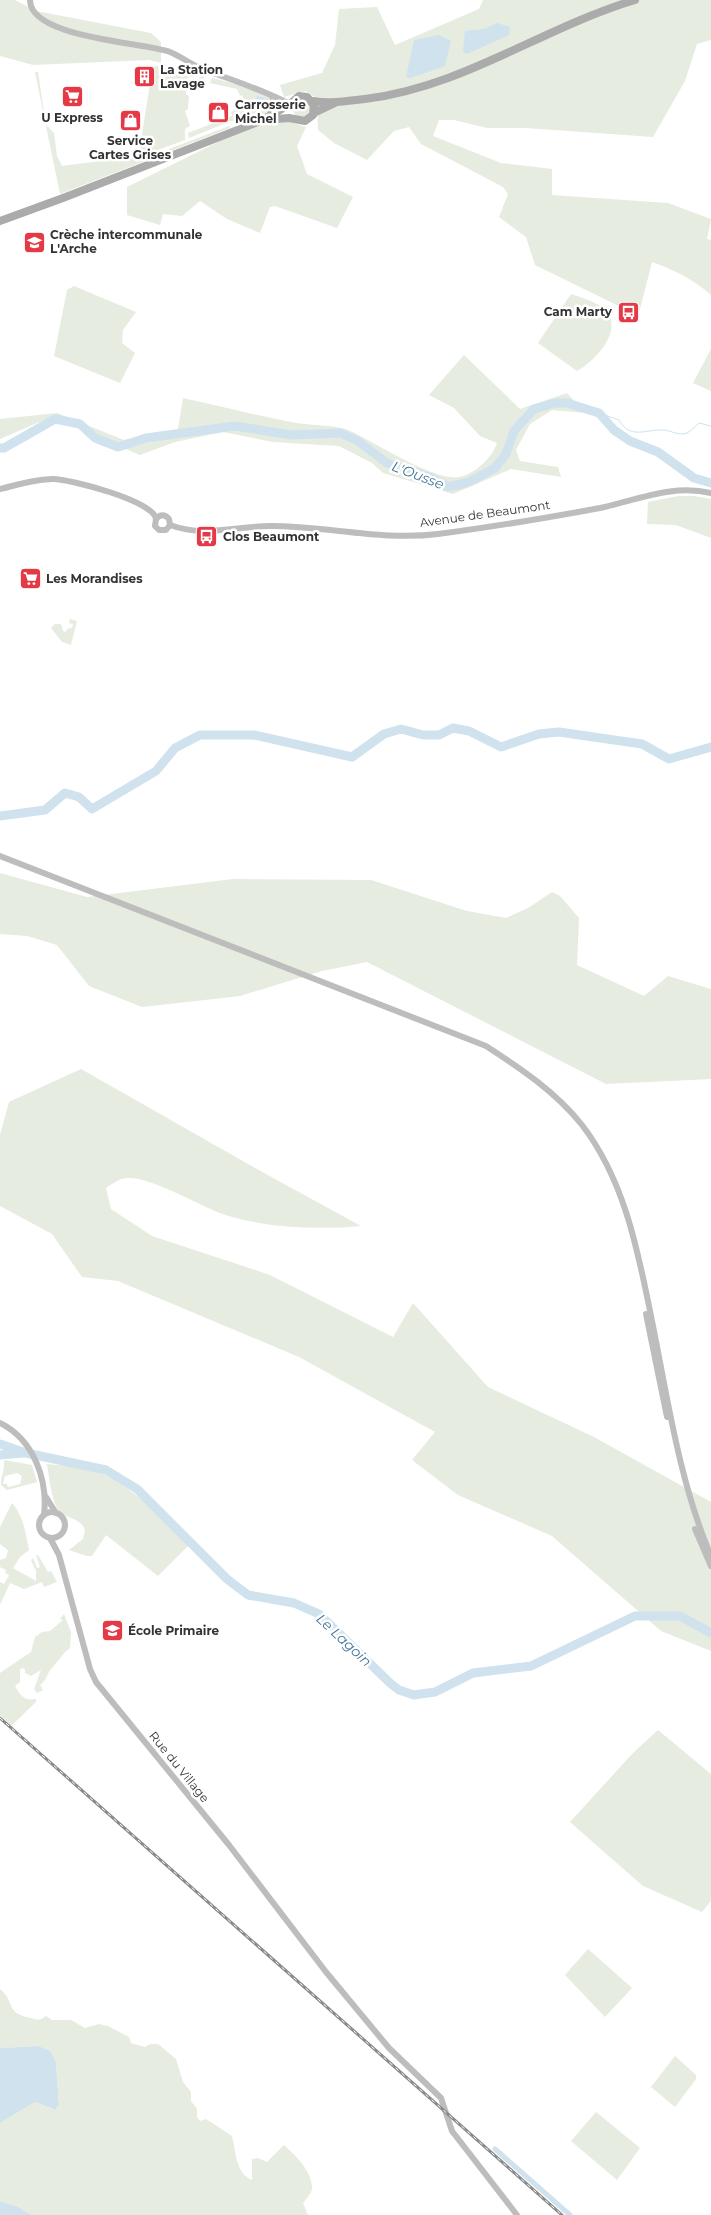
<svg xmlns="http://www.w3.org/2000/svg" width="711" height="2215" font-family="Montserrat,sans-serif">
<rect width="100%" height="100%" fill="#fff"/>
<g fill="#e6ecdf" fill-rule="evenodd">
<path d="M0,0H15L36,11L151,33L161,42V63L149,60L33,65L0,56Z"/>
<path d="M483,0H711V40L697,44L685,81L653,137L526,128H487L454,120H439L433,136L501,163L552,169V195L668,203L711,219L707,239L711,240V295C693,279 674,270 652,262L639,313L629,311L535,265L526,237L499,217L508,194L503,187L421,144L409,127L394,131L367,160L334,143L318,130L317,98L305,91L284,97L280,85L322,73L335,45L339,9L377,7L395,45L479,9Z"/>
<path d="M158,66L183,71L194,76L203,74L204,77L197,88L194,84L201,76L188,77L186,94L189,96L188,109L185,111L190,126L185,129V140L141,156L139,153L150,84L149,67Z"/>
<path d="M35,72H38L46,125L54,133L57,156L62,166L123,158L143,159L229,126L230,128L60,194Z"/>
<path d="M212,78L244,86L268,96L273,103L269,112L261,116L231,121L189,138L188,133L232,116L231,112L246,106L242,95L240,96L237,89L210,83Z"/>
<circle cx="302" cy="109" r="9"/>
<path d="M277,118L306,127L297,146L307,174L353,197L337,228L275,206L270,207L260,233L227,219L200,201L182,216L163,214L160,225L127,215V187L222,140Z"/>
<path d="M74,286L136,312L123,330L122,343L135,353L120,383L54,356L67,290Z"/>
<path d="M571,294C582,298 598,302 606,311C624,331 594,362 577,371L538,343Z"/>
<path d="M711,349V391L693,383Z"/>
<path d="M464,355L520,409L567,393L586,413L552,410L530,424L516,450L520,461L558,467L561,477L511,469L453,494L383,473L372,463L339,446L273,442L223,432L175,442L140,455L51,417L0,439V419L57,413L124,440L178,429L183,398C219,406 255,415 291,422C309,426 331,424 348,430C372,440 434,482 459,477C475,474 492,458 497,443L480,436L454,408L429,395Z"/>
<path d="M678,496H694L711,499V538L676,525L647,524L648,502Z"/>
<path d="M70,619L77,621L71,645L62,642L51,628L55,624H61L63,631L66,632L67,629L72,628L73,624L69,623Z"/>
<path d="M0,873L87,897L233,879L371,880L467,911L506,918L528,908L552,892L560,896L579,918L577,965L644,996L668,976L711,989V1079L606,1084L367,962L322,971L240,996L142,1007L89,986L57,945L27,936L0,934Z"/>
<path d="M81,1069L264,1173L361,1226C320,1230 269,1228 229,1216C202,1209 146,1172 122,1179C117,1180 111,1185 106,1188L111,1209L152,1236L270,1275L393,1337L413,1303L488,1387L594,1437L711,1502V1651L661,1631L552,1536L458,1495L412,1460L435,1432L299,1357L118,1281L82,1277L52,1234L0,1206V1135L9,1102Z"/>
<path d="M4,1460L32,1465L37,1482L7,1490L1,1485C0,1478 5,1471 4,1460ZM17,1473L22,1476L20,1484L8,1487L7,1484H3L5,1476Z"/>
<path d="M47,1464C65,1466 87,1466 103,1474C137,1490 163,1520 189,1545L158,1576L106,1535L92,1556H87L69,1550L83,1539L85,1530C80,1516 61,1519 56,1506C51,1495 49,1476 47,1464Z"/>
<path d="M12,1503C23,1515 26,1534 29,1550L20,1557L13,1568L36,1581V1571L31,1560L33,1558L37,1568L40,1567L36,1555H38L48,1572L51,1571L57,1582L44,1587L42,1582L24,1589L10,1583L0,1605V1582L4,1584L9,1575L5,1573L6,1570L0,1567V1560L6,1558L8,1550L0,1544V1527Z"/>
<path d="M64,1614L71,1632L70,1648C62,1654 58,1662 51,1669C46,1675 48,1679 40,1685L43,1690L37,1693L34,1689L41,1670L31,1676L25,1673V1669L22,1668L20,1670V1682L15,1686C20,1695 24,1701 36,1699V1702L11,1726L0,1715V1673L31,1652L35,1637L42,1632L50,1631L63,1620L60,1619Z"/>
<path d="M658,1730L711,1774V1901L702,1912L643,1886L570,1822L633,1753Z"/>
<path d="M588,1949L632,1988L605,2017L565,1975Z"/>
<path d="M0,1989C16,2002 4,2013 31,2018C37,2020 40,2021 46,2016L52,2020H71L85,2028L99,2024L108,2026L129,2037L131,2043L145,2047L150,2044H158L176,2059L183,2082L191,2092V2101L197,2109V2117L200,2121L206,2119L232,2136C236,2151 235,2173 252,2180V2159L258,2158L267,2162L284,2145C295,2155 313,2172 312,2189C311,2194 306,2199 303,2203L308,2215H32L18,2207L0,2201V2123L35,2102L54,2110L59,2103L56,2063L38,2046L0,2048Z"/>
<path d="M675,2056L696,2075V2079L675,2107L651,2087Z"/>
<path d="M596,2112L640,2148L617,2180L571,2141Z"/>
</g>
<g fill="#cfe2ee">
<path d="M497,23L510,27L509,35L467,54L463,52L465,31L484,29Z"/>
<path d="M439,35L451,41L445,66L411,78L406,77L414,40Z"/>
<path d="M257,96L268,99L269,105L254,111L252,108Z"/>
<path d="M38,2046L50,2051L56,2063L59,2104L55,2110L35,2102L0,2123V2048Z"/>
<path d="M0,2201L18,2207L32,2215H0Z"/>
</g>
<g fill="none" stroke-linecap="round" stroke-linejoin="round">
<path stroke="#cfe2ee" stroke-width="1" d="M599,413L619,420C630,440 646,429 664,430C672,431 679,436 687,433C691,431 696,426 699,423L711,426"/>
<path stroke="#cfe2ee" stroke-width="5" d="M495,2149L570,2215"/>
<g stroke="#cfe2ee" stroke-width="9">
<path d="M0,448H4L55,419L80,424L95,438L118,447L146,438L235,426L292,435L340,433L358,441L387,463L432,478L448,487L469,482L495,468L506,454L514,431L534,409L555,403H567L599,413L614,430L630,441L658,452L694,478L711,483"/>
<path d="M0,816L45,810L65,793L79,797L92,809L156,771L175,748L200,735H254L352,757L384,734L401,729L423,735H439L453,728L469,731L501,747L539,734L559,732L642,744L669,759L711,747"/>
<path d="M0,1444L26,1453L106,1470L137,1489L227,1579L248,1595L294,1603L319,1614L390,1683L399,1690L414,1695L435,1692L473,1673L531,1666L635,1616H680L711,1633"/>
<path d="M0,1455L23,1453"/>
</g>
<g stroke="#bdbdbd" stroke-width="6">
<path d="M30,0C30,38 142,42 170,52C182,57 192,65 204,70C234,80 262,90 290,104"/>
<path d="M270,114L275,106L272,96"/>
<path d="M0,489C17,485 36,479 53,479C70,479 154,501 156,519C156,521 155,524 155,526L159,530H166L170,525"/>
<path d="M156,519C160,514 165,514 169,519L170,525"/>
<path d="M170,525C205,538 236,526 271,526C327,526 383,541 438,534C492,527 546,518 600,508C637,500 672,484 711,493"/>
<path d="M0,856L486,1046C520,1068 556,1092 582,1125C623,1178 637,1246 650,1311C667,1393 678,1479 711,1556"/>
<path d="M646,1314L667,1417"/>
<path d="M0,1423C34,1440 48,1480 44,1515"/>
<path d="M46,1497L56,1513"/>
<circle cx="52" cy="1525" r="13"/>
<path d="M695,1529L711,1566"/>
<path d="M50,1538L59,1555L90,1669L96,1682L229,1845L326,1972L389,2048L441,2098L452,2131L517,2215"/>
</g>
<g stroke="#ababab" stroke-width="8">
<path d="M313,101C330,104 348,101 365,99C463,87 542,28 635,0"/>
<path d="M314,113L335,103"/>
<path d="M0,221L63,198L263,120L289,118L305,121L313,115L314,105L307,97L299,96L290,104L263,120"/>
</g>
<defs>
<path id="rail" d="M0,1718L562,2215"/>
</defs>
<use href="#rail" stroke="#888" stroke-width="3"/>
<use href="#rail" stroke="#fff" stroke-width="1" stroke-dasharray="4" stroke-linecap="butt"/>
</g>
<defs>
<symbol id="building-square" viewBox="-11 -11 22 22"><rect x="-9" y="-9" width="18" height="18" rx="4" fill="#e63946" stroke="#fff"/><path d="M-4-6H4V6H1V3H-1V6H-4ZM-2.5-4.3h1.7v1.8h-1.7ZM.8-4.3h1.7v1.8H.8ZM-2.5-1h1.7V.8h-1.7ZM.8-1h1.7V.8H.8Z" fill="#fff"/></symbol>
<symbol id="supermarket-square" viewBox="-11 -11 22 22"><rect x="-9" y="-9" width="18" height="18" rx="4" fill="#e63946" stroke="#fff"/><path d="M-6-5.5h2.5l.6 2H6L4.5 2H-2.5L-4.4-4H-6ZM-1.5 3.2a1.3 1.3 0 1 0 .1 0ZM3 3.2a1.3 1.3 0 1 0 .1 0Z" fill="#fff"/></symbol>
<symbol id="shop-square" viewBox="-11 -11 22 22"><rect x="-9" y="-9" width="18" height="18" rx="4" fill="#e63946" stroke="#fff"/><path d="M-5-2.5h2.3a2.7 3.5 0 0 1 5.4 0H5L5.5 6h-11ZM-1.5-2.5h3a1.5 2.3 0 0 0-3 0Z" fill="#fff"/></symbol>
<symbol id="school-square" viewBox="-11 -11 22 22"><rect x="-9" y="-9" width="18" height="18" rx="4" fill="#e63946" stroke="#fff"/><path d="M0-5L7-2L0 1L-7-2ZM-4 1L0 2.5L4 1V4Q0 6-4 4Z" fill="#fff"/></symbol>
<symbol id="bus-square" viewBox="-11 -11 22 22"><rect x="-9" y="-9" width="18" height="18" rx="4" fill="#e63946" stroke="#fff"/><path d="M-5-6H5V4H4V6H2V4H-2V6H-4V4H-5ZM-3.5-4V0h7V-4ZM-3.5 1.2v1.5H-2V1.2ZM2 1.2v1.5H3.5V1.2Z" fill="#fff"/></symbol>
</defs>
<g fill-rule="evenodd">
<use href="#building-square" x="132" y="64" width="25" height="25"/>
<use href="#supermarket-square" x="60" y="84" width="25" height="25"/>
<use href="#shop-square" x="206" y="100" width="25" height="25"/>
<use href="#shop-square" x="118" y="108" width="25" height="25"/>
<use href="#school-square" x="22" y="230" width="25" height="25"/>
<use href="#bus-square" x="616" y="300" width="25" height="25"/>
<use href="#bus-square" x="194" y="524" width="25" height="25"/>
<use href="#supermarket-square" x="18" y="566" width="25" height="25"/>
<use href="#school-square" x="100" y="1618" width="25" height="25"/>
</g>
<g text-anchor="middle" stroke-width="5" stroke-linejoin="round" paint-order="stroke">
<g font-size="12" font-weight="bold" fill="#333" stroke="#fff" text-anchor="start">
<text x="160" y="74">La Station<tspan x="160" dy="14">Lavage</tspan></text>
<text x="235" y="109">Carrosserie<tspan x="235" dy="14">Michel</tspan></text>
<text x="72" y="122" text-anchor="middle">U Express</text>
<text x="130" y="145" text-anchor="middle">Service<tspan x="130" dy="14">Cartes Grises</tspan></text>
<text x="50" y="239">Crèche intercommunale<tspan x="50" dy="14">L'Arche</tspan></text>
<text x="612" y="316" text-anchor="end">Cam Marty</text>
<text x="223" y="541">Clos Beaumont</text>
<text x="46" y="583">Les Morandises</text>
<text x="128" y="1635">École Primaire</text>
</g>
<g font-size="12" fill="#333" stroke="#fff">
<text transform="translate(485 514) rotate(-8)" y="4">Avenue de Beaumont</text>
<text transform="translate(179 1767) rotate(51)" y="4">Rue du Village</text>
</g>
<g font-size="14" font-style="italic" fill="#3f7597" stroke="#fff">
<text transform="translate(418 475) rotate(21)" y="5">L'Ousse</text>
<text transform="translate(344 1640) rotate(43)" y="5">Le Lagoin</text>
</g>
</g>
</svg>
